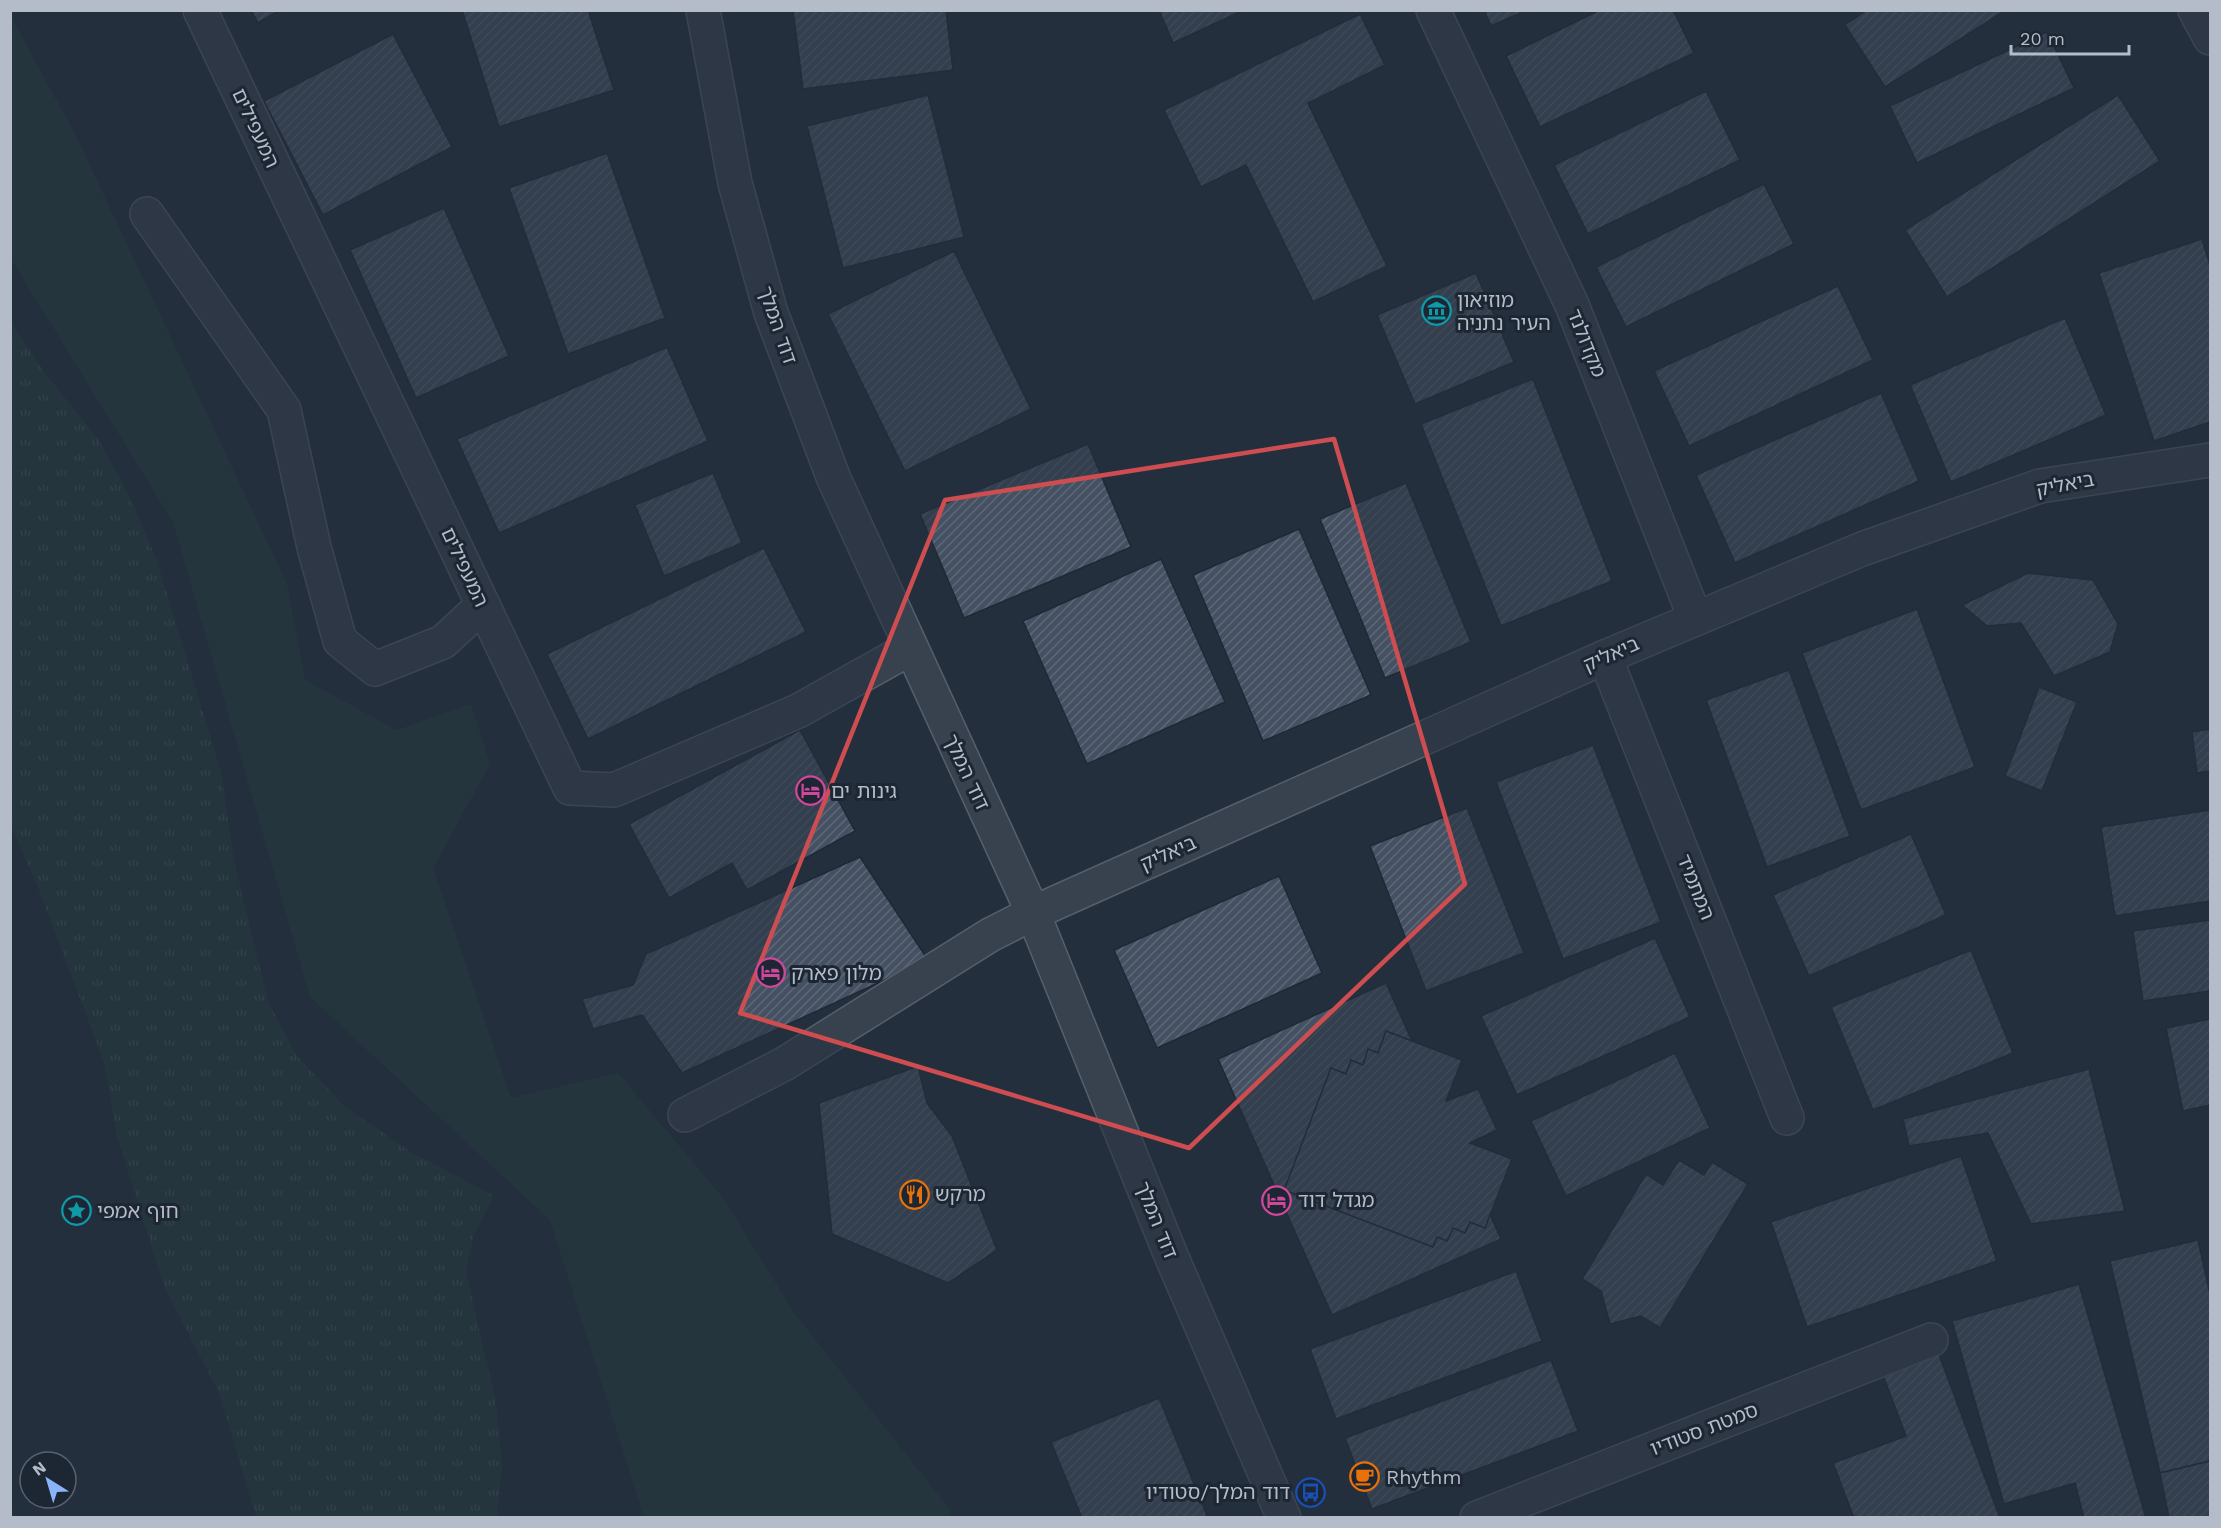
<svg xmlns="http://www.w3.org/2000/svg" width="2221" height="1528" font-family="'Work Sans','Noto Sans Hebrew',sans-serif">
<defs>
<pattern id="grass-tufts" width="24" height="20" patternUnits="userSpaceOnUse" patternTransform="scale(1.5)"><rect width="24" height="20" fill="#263c3f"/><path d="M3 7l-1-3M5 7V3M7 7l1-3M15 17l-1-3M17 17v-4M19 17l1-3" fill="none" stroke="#435659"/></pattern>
<pattern id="building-hatch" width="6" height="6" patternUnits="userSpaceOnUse" patternTransform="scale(1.5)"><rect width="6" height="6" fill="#455162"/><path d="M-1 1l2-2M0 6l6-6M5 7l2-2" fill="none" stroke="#5d6877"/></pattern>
</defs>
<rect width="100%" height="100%" fill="#242f3e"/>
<path fill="url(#grass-tufts)" d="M10,321L45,373L98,439L129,495L157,561L221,772L234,861L268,1002L297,1056L344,1106L411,1152L494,1196L473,1237L466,1272L496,1403L502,1466L497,1517H256L219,1393L164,1286L117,1136L104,1062L36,882L11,826Z"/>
<path fill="#263c3f" d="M11,17L76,136L287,584L305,680L397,730L471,704L490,764L433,868L511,1098L618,1073L723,1198L795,1314L951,1511L948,1517H644L550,1220L310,997L173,522L11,259Z"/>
<g fill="url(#building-hatch)" stroke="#1f2835" stroke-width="1.5">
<path d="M251,10H280L258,23Z"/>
<path d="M462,10H588L614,90L499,127Z"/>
<path d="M793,10H946L953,70L803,89Z"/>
<path d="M1159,10H1244L1173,43Z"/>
<path d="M1484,10H1527L1491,26Z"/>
<path d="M1600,10H1673L1694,53L1540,127L1506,56Z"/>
<path d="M1867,10H2006L1885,87L1845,25Z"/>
<path d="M1360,14L1385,65L1308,103L1387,266L1313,302L1246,165L1201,187L1164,110Z"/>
<path d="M2047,32L2074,88L1917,163L1890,106Z"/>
<path d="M393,34L452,147L323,215L264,101Z"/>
<path d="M1706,91L1740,160L1588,234L1554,165Z"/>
<path d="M928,95L964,237L843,268L807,126Z"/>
<path d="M2118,95L2160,161L1947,297L1905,230Z"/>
<path d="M607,153L665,318L568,354L509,188Z"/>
<path d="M1764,184L1794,244L1626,327L1596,267Z"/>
<path d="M444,208L509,356L416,398L350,250Z"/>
<path d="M2202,239L2210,265V422L2154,441L2099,273Z"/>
<path d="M954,251L1031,409L905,471L828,314Z"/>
<path d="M1476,273L1514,362L1415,404L1377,315Z"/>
<path d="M1838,286L1873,360L1689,446L1654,371Z"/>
<path d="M2065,318L2106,415L1951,482L1910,385Z"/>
<path d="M667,347L708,441L499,533L457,439Z"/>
<path d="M1533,379L1612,581L1501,626L1421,424Z"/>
<path d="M1881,393L1919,481L1735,563L1696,475Z"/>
<path d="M1088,444L1131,547L964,618L920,514Z"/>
<path d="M713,473L742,543L664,576L635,505Z"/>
<path d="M1406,483L1471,642L1385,678L1320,519Z"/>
<path d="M1299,529L1371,695L1263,741L1193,575Z"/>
<path d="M764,548L806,632L588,739L547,654Z"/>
<path d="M1161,559L1225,702L1087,764L1023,621Z"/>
<path d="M2028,573L2093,580L2118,624L2110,652L2054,676L2021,623L1987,626L1962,605Z"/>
<path d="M1917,609L1975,767L1861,810L1802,653Z"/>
<path d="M1789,670L1850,836L1767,867L1706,700Z"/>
<path d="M2039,687L2077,702L2042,791L2005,776Z"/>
<path d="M2210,729V771L2197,773L2192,732Z"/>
<path d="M800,730L855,831L747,890L732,863L669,898L629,824Z"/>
<path d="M1593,745L1661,922L1563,959L1496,782Z"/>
<path d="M1467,808L1524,953L1426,991L1370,846Z"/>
<path d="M2210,810V901L2115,916L2101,827Z"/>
<path d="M1911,834L1946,915L1809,976L1773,895Z"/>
<path d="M860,857L928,960L682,1073L642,1015L593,1029L582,999L633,985L646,954Z"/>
<path d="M1279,876L1322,973L1157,1048L1114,950Z"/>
<path d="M2210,920V991L2143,1001L2133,931Z"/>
<path d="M1655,938L1690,1017L1517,1095L1481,1016Z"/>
<path d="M1971,950L2013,1053L1873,1110L1831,1007Z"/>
<path d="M1386,983L1501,1239L1332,1315L1218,1059Z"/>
<path d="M2210,1019V1105L2183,1111L2166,1028Z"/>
<path d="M1386,1031L1462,1060L1446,1101L1478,1089L1497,1130L1470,1143L1512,1159L1485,1228L1470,1222L1465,1233L1453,1228L1447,1241L1437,1237L1433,1247L1284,1190L1331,1068L1346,1074L1351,1060L1363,1065L1368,1049L1378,1053Z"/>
<path d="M1675,1053L1710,1128L1566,1196L1531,1121Z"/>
<path d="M918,1066L927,1103L952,1136L997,1250L948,1283L832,1234L819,1103Z"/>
<path d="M2089,1069L2125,1211L2031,1224L1988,1133L1909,1146L1903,1119Z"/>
<path d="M1961,1156L1997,1261L1807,1327L1771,1222Z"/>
<path d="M1679,1160L1704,1175L1712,1162L1748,1184L1660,1328L1641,1316L1610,1324L1601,1291L1582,1279L1646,1174L1663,1185Z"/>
<path d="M2198,1240L2210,1294V1461L2160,1473L2110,1261Z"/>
<path d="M1516,1271L1542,1341L1336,1419L1310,1349Z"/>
<path d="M2079,1284L2146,1518H2084L2075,1483L2004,1504L1952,1321Z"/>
<path d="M1935,1344L2000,1518H1854L1833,1463L1906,1436L1879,1365Z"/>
<path d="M1551,1360L1578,1431L1372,1509L1345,1438Z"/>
<path d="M1159,1398L1208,1518H1082L1051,1442Z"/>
<path d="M2210,1461V1518H2169L2160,1473Z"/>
</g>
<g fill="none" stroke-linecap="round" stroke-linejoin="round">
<defs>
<g id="minor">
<path d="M200,10L570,788L614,790L798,711L909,649"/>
<path d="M703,10L735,183L771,313L834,479L1033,913L1170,1253L1284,1518"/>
<path d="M1433,10L1572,305L1695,618"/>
<path d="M2195,10L2210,38"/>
<path d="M147,214L284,410L314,547L340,641L375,669L443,642L483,605"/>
<path d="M1605,657L1787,1118"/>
<path d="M685,1115L784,1064L990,935L1033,913L1605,657L1862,549L2040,486L2210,460"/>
<path d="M1477,1518L1931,1340"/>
</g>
</defs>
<use href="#minor" stroke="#565f6c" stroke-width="36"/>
<use href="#minor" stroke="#38414e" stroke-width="33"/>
</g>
<path d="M0 0H2221V1528H0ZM1334,439L1465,884L1189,1148L740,1013L945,500Z" fill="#242f3e" fill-opacity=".55" fill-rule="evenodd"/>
<path fill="none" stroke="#ce4d50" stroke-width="4.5" stroke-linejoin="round" d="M1334,439L1465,884L1189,1148L740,1013L945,500Z"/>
<defs>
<symbol id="museum-ring" viewBox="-11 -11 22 22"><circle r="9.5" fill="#1d2633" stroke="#0f9aa8" stroke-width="1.5"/><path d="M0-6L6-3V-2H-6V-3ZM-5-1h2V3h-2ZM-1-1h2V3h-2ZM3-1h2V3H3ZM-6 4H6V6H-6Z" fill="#0f9aa8"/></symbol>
<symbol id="hotel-ring" viewBox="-11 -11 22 22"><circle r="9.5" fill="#1d2633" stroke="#d1479c" stroke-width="1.5"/><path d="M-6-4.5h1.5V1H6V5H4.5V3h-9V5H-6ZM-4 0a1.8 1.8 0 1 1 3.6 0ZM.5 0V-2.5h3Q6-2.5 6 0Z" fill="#d1479c"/></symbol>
<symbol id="restaurant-ring" viewBox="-11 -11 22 22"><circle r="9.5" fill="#1d2633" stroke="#e8710a" stroke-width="1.5"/><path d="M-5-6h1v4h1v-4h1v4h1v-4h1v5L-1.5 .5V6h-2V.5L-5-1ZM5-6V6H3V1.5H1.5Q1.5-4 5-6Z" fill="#e8710a"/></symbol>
<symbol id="sight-ring" viewBox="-11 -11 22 22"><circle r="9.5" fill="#1d2633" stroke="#0f9aa8" stroke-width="1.5"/><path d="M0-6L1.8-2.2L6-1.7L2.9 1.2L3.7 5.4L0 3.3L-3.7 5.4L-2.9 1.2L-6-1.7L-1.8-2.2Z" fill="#0f9aa8"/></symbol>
<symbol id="cafe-ring" viewBox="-11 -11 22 22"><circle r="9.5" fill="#1d2633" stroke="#e8710a" stroke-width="1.5"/><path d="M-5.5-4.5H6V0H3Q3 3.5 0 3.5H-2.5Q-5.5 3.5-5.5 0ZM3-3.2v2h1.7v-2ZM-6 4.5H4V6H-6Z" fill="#e8710a"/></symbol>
<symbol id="bus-ring" viewBox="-11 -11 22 22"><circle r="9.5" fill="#1d2633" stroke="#1a4fb4" stroke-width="1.5"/><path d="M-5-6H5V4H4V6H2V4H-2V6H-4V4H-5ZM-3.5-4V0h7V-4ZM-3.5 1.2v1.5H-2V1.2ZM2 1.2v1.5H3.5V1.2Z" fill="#1a4fb4"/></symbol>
</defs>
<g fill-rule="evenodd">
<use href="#museum-ring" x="1420" y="294" width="33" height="33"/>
<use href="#hotel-ring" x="794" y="774" width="33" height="33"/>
<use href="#hotel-ring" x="754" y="956" width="33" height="33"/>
<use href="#restaurant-ring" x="898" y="1178" width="33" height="33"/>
<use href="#hotel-ring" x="1260" y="1184" width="33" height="33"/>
<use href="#sight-ring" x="60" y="1194" width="33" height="33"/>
<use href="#cafe-ring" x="1348" y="1460" width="33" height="33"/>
<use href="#bus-ring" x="1294" y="1476" width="33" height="33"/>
</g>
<g text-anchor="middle" stroke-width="6" stroke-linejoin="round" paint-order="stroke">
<g font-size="20" fill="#b4bcc9" stroke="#1d2633">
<text transform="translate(256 128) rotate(65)" y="7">המעפילים</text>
<text transform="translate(778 325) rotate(71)" y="7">דוד המלך</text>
<text transform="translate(1587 343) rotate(68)" y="7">מקדולנד</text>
<text transform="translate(2065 484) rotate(-11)" y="7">ביאליק</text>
<text transform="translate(465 567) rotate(65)" y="7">המעפילים</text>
<text transform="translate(1611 654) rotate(-24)" y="7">ביאליק</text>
<text transform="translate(967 772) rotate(65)" y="7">דוד המלך</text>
<text transform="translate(1168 853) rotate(-24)" y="7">ביאליק</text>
<text transform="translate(1696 887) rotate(68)" y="7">המתמיד</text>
<text transform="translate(1157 1220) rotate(68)" y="7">דוד המלך</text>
<text transform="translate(1704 1429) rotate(-21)" y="7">סמטת סטודיו</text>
</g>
<g font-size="20" fill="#b4bcc9" stroke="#1d2633" text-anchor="start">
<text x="1457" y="307">מוזיאון<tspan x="1457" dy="23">העיר נתניה</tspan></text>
<text x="831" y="798">גינות ים</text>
<text x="791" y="980">מלון פארק</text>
<text x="935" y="1201">מרקש</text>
<text x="1298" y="1207">מגדל דוד</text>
<text x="97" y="1218">חוף אמפי</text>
<text x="1386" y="1484">Rhythm</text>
<text x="1290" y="1499" text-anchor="end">דוד המלך/סטודיו</text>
</g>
</g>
<rect width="2221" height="1528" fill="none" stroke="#b4bcc9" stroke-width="24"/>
<g transform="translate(48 1480) rotate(323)"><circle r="28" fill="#1d2633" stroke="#59626f" stroke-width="1.5"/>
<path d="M0-4.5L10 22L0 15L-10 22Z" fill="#8ab4f8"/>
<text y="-9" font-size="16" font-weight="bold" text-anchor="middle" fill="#b4bcc9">N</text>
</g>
<path d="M2011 45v9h118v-9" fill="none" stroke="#b4bcc9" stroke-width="3"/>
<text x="2020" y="45" font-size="18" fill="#b4bcc9" stroke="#1d2633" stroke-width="4.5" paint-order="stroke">20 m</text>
</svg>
